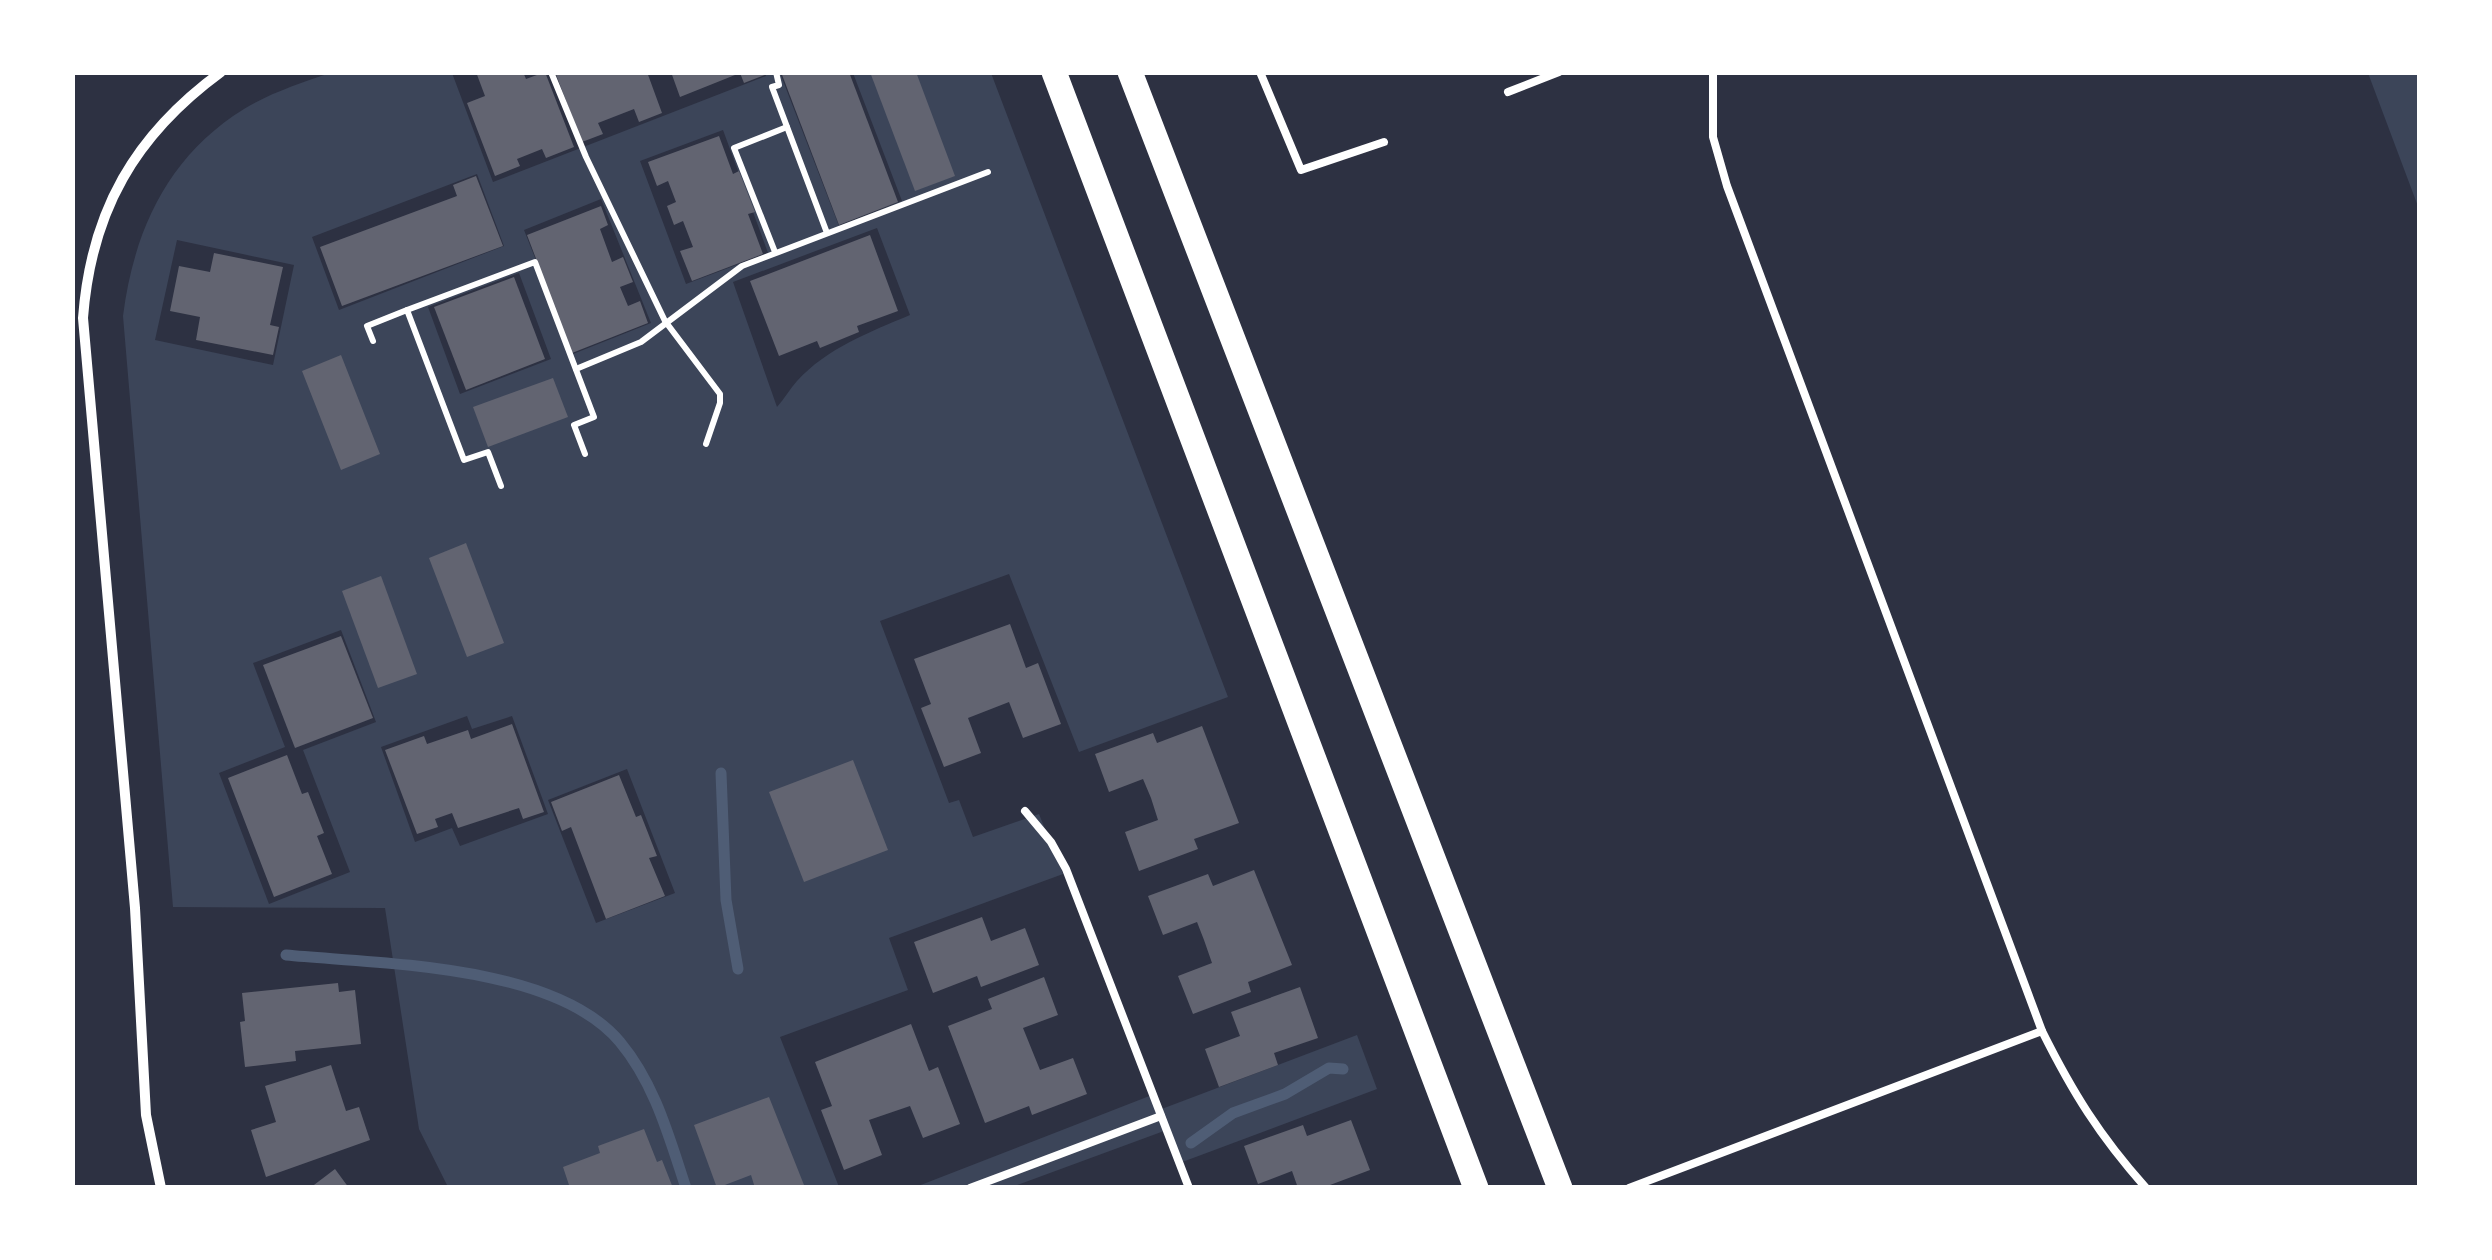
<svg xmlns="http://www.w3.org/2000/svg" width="2492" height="1260" font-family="'Titillium Web',sans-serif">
<rect width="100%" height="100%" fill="#2d3142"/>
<g fill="#3c4559" fill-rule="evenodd">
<path d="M330,73H452L493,182L766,76L765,73H780L839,226L902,201L853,73H991L1228,697L1079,752L1009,574L880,621L949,803L959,800L973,837L1039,814L1063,874L889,938L908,990L780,1037L839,1187H448L419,1129L385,908L173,907L123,316C134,230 168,156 244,109C270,93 301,83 330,73ZM723,130L768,253L686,284L640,161ZM477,174L504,246L339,310L312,237ZM601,199L651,323L573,354L524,230ZM877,228L910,315C870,332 827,348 797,381C790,389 784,399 777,407L733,282ZM177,240L294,265L273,365L155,340ZM519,273L551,359L460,394L428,307ZM341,630L376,722L303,750L350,872L269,904L219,773L285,747L253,663ZM467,716L472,729L512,716L548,814L460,846L452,828L415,842L381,747ZM627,769L675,893L596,923L548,800Z"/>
<path d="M2368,73H2419V209Z"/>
<path d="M1357,1035L1377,1089L1177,1164L1164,1131L1012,1187L913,1188L1152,1095L1159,1110Z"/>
</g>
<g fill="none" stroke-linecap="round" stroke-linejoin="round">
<g stroke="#4f5d75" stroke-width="11">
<path d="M721,773L726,900L738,969"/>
<path d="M286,955C380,964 555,964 620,1042C655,1084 669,1137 686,1188"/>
<path d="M1191,1143L1233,1113L1285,1094L1329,1068L1343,1069"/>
</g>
</g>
<g fill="#626471">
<path d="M476,72H523L526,79L545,72L574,147L546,158L542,149L517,159L520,166L495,176L467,103L485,96Z"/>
<path d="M555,72H647L662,113L639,122L634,109L598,123L603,134L582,142Z"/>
<path d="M671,72H770V73L744,83L740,73L680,97Z"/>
<path d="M781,72H849L898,202L839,225Z"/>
<path d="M870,72H916L955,176L915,191Z"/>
<path d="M719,136L733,174L739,171L755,212L748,214L763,254L692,281L680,251L693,247L683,221L674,225L667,206L676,202L668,181L657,186L648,162Z"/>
<path d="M476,176L503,246L342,306L320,247L457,196L453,185Z"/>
<path d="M601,206L608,225L600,229L612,262L623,257L633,282L620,287L628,306L640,301L648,323L572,353L527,235Z"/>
<path d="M870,235L898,311L857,326L859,332L820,348L817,341L779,356L750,281Z"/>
<path d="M214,253L283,267L270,325L279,327L273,355L196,340L200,317L170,311L179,266L210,272Z"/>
<path d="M514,277L545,359L466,390L434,307Z"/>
<path d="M341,355L380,454L341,470L302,371Z"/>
<path d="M553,378L568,417L488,447L473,407Z"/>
<path d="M466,543L504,643L467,657L429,558Z"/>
<path d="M381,576L417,674L378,688L342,591Z"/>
<path d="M1010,624L1026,668L1038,663L1061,724L1023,738L1009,702L968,718L981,753L944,767L921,708L931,704L914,659Z"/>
<path d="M341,636L373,718L295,748L263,665Z"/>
<path d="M512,724L544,812L523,819L519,808L458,828L452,813L435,819L438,827L417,834L385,750L424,736L427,744L468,730L471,739Z"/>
<path d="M1202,726L1239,823L1194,839L1198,849L1139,871L1125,832L1158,820L1151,798L1143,779L1109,792L1095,754L1153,733L1157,743Z"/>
<path d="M287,755L302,794L308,792L324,833L317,836L332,874L274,897L228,778Z"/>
<path d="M853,760L888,850L804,882L769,792Z"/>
<path d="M619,775L636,817L641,815L657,856L649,858L665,896L606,919L571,827L562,831L551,802Z"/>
<path d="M1254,870L1292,965L1248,982L1251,992L1193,1014L1178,976L1212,963L1204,940L1197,922L1163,935L1148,896L1208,874L1213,886Z"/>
<path d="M982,917L991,941L1025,928L1039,965L981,987L977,976L933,993L914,942Z"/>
<path d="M1044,977L1058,1015L1023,1028L1040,1070L1073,1058L1087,1094L1032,1115L1029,1106L985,1123L948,1026L992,1009L988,999Z"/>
<path d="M338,983L339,992L355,990L361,1044L295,1051L296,1061L245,1067L240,1022L245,1021L242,993Z"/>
<path d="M1300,987L1318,1038L1274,1053L1278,1065L1219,1087L1205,1049L1240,1036L1231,1012Z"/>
<path d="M911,1024L929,1071L938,1067L960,1124L923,1138L910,1106L869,1120L882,1155L844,1170L821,1110L832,1106L815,1062Z"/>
<path d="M331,1065L346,1111L359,1107L370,1140L266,1177L251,1130L276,1122L265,1086Z"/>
<path d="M769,1097L804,1185L755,1188L751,1175L717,1188L694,1125Z"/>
<path d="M1351,1120L1370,1170L1322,1188H1298L1292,1171L1258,1184L1244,1146L1303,1125L1307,1136Z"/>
<path d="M644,1129L657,1162L662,1160L673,1188H570L563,1167L600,1153L598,1146Z"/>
<path d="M335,1169L349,1188H310Z"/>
</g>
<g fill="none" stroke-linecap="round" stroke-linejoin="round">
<g stroke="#fff" stroke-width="6">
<path d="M551,72L586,157L665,321L720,394V403L706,444"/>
<path d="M776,72L779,85L772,87L827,233"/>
<path d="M775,252L734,148L787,127"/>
<path d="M407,310L535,262L594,417L574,425L585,454"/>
<path d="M373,341L367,326L407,310L464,460L488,452L501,486"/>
<path d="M576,369L641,342L742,266L988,172"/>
</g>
<g stroke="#fff" stroke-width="8">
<path d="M1260,72L1301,170L1384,142"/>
<path d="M1713,72V137L1727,186L2042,1031"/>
<path d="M1508,92L1559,72"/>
<path d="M1025,811L1051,842L1066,869L1189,1188"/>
<path d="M970,1188L1161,1116"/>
<path d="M1629,1188L2042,1031C2073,1093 2099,1135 2146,1188"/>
</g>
<path stroke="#fff" stroke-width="10" d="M161,1188L146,1115L135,908L83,318C91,211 135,135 221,72"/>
<g stroke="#fff" stroke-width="25">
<path d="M1054,72L1476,1188"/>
<path d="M1130,72L1560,1188"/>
</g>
</g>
<rect width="2492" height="1260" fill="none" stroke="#ffffff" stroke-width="150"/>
</svg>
